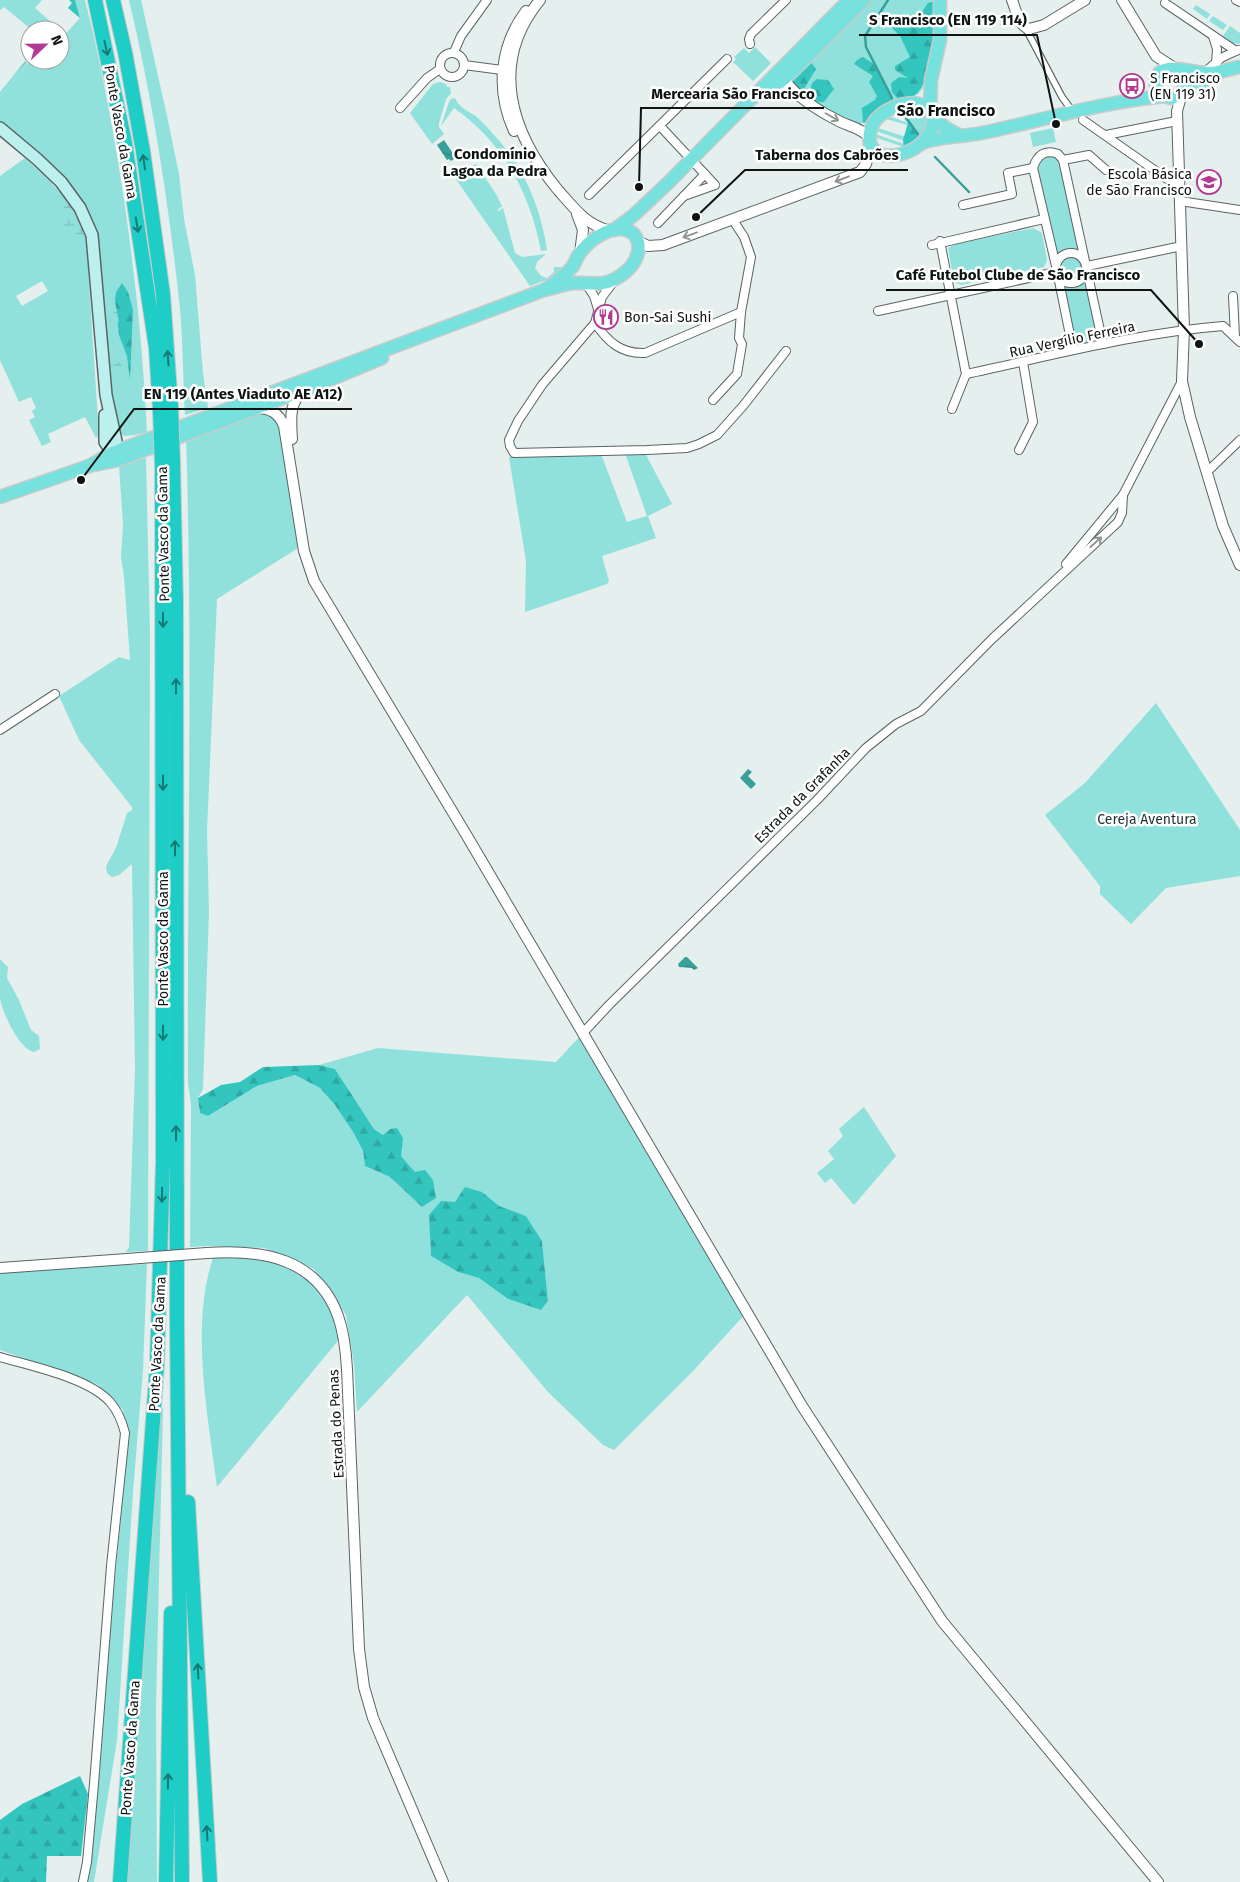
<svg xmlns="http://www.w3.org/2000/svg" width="1240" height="1882" font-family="'Fira Sans',sans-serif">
<defs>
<pattern id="forest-firs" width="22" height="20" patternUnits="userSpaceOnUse" patternTransform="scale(1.25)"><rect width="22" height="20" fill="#35c5bf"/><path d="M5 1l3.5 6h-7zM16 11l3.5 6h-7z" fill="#2ea8a3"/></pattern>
<pattern id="wetland-marsh" width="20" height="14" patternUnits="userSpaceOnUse" patternTransform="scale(1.25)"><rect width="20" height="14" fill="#90e0db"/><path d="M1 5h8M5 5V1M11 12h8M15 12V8" fill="none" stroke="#7bbfbb"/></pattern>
<pattern id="garden-furrows" width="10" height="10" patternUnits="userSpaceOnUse" patternTransform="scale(1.25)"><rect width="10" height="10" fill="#90e0db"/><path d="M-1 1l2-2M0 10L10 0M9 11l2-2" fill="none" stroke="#7bbfbb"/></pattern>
<pattern id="water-ripples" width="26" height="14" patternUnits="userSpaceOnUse" patternTransform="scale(1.25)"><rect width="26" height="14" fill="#38a09b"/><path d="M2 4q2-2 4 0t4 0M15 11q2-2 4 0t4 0" fill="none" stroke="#2e817d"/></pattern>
</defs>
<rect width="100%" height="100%" fill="#e4efee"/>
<g fill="#90e0db" fill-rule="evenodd">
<path d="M0,0H42L35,8L51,22L45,30H32L4,7L0,10Z"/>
<path d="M75,0H85C96,42 104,84 112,126C130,227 142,329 147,432L135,435L124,436L118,431L115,424L83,204L0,123V97L28,64L33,60L38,64L42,60H60V40L80,18Z"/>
<path d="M129,0H141L167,116L179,174L184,219L195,275L203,373L208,408L185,415C183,380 183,344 180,309C169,205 153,101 129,0Z"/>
<path d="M869,0H936L923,88L918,94C903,102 878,120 863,123C841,128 809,98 793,85L795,74Z"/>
<path d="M1196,5L1210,14L1207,19L1193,9Z"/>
<path d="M1213,16L1227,25L1223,30L1209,21Z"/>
<path d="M1230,26L1240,33V44L1233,43L1223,36Z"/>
<path d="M755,47L771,63L753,81L733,62L736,59L734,57L744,48L749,53Z"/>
<path d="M440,82L446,84L447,87H450L451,93L446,99L439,123V127L444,134L432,144L410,113L433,84Z"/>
<path d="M455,98C459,107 466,110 474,115C481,120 488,128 493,134C524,166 541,208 547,250L541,251C530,193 503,142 454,108L441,126L449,102L451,99Z"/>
<path d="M922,109L928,113L930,123L921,137L915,127L886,119L890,116L907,123L899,112L906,110Z"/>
<path d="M878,128L906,137L905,141L876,131Z"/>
<path d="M1053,128L1056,142L1033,147L1030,133Z"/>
<path d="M875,134L904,144V147L874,137Z"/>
<path d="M1044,155L1054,156L1060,163L1078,250H1065L1057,255L1038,168V163Z"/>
<path d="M25,158C48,179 74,202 84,232C86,238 86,245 87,252L99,435L96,438L85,417L48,434L51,442L42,446L29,420L35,417L32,411L36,408L31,397L19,402L0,360V176ZM42,281L48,291L22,306L16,296Z"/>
<path d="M476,164L496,194L502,206L497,210L499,211L503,208L515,253L522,257L546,254L537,262L535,268L541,276L547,278L554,272V267H562L553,277L530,286L451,172L461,166L464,171Z"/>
<path d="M1033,228L1042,233L1047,260L1044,267L961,285L954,282L948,248L956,244Z"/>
<circle cx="1072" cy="269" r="11"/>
<path d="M1085,282L1097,333L1091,342L1083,344L1075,339L1064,286L1075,287Z"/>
<path d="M255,408L274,415L281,427L298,548L217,599L207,831L209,911L203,1089L198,1098L200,1113L208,1116L257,1086L295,1075L320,1088L335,1105L353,1132L363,1151L365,1166L390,1177L422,1207L415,1172L401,1156L390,1129L383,1135L374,1129L335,1069L319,1065L378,1048L556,1062L583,1033L746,1313L694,1370L614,1450L603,1445L548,1392L467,1295L357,1412L354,1364L346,1315L314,1269L265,1248L207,1246L190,1247L191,1104L188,1082C187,866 193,650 186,434ZM482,1192L498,1206L526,1216L542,1241L548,1301L541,1310L508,1299L479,1278L458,1272L431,1256L430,1237L455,1202Z"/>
<path d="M625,453H645L672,504L648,516L656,538L602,556L609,581L607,584L525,612L526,561L509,457L601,454L627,522L647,516Z"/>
<path d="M146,458L150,634L148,1251L126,1252L129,1247L135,1070L132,864L119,875L112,877L107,873L106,866L116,848L127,813L132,810V807L79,740L59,696L119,657L130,660L124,576L121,557L123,525L119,465Z"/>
<path d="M1156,703L1240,830V876L1166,888L1131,924L1100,894V886L1045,815L1085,783Z"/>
<path d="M0,959L8,967L7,978L19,1000L31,1030L39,1036L40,1049L34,1052C19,1049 3,1013 0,999C0,987 0,972 0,959Z"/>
<path d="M864,1107L896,1156L854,1205L831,1178L825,1183L817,1173L834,1159L828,1151L843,1136L839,1129Z"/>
<path d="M213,1258H251L283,1265L315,1285L334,1315L340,1336L337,1342L217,1487C208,1416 190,1326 213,1258Z"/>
<path d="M127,1259L128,1265L147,1264L143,1370L133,1492L117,1740L94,1882H86L128,1444L123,1410L97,1384L0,1350V1270Z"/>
<path d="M160,1403L163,1409L156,1705L157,1882H122Z"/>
</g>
<g fill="url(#forest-firs)">
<path d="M69,0H75L80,18L68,8L72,3Z"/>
<path d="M932,2L936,3C937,11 938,21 937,30C934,50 927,107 898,99L892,92L891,83L899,77L908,78L895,70V66L910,57L900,36L891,27L893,22L908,15H916L921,13L928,3Z"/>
<path d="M863,57L874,64L894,102L869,121L863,123L862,108L875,100L877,96L869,82L873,76L854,64L857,60Z"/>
<path d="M810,61L816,69L804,89L799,90L789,79Z"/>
<path d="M817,79L828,80L834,89L824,102C811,104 809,93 812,83Z"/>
<path d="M908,123H911L921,137L904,149L903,140Z"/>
<path d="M122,283L128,292L133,310L130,380L127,356L119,335L115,299L116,292Z"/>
<path d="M319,1065L335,1069L374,1129L383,1135L390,1129L397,1128L403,1138L401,1156L415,1172L425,1170L433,1180L436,1198L422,1207L390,1177L365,1166L363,1151L353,1132L335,1105L320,1088L295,1075L257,1086L208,1116L200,1113L198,1098L221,1085L240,1082L263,1067Z"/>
<path d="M465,1187L482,1192L499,1206L526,1216L542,1241L548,1301L541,1310L508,1299L479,1278L458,1272L431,1256L429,1215L441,1201L455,1202Z"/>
<path d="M80,1776L88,1794L81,1856H47L46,1882H0V1820L22,1804Z"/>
</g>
<g fill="url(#wetland-marsh)">
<path d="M66,200C75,213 83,226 86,242L80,243C65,234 57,216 66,200Z"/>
<path d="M116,307L119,322L109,321L108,311L111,308Z"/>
<path d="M113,361H117L122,365V373L116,374L113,367Z"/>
</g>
<path fill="url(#garden-furrows)" d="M25,61L28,64L0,97V92Z"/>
<g fill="url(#water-ripples)">
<path d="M444,140L454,155V159L451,161L449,159L447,160L437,145Z"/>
<path d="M748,769L752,772L748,776L756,784L751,789L740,778Z"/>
<path d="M685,957H687L698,968L694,970L692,968L679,967L678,964Z"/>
</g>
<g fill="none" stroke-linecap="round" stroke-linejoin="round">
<g stroke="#38a09b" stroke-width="2.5">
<path d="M888,0L865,36L866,47L892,98"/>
<path d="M904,115L918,134"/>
<path d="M935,157L969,192"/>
</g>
<defs>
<path id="pedestrian" d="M1026,29L1062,97L1073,112"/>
<g id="minor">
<path d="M1236,0L1240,2"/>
<path d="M1165,3L1236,51"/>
<path d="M1213,36L1217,49L1216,63"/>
<path d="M750,44L749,39L751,34L786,0"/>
<path d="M454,52L461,36L487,0"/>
<circle cx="452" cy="65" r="12"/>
<path d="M464,65L502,70L507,66"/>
<path d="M1204,73L1221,58L1238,50"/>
<path d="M400,108L427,78L440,69"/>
<path d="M1083,120L1173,183L1179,185"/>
<path d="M660,126L715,185L684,196"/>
<path d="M1106,135L1177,121"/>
<path d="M1063,160L1089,155L1106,170"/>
<path d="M589,195L727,59"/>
<path d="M1180,201L1240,210"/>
<path d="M963,205L1012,194L1008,173L1033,168"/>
<path d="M658,223L705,174"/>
<path d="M940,241L966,374L952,409"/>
<path d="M932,245L1044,219"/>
<circle cx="1071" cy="268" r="15"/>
<path d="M1056,266L1033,168C1037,155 1045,149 1058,154L1063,160L1085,261"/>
<path d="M1087,266L1182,246"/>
<path d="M1087,271L1103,344"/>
<path d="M1058,276L1073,350"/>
<path d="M614,281L602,297L595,323L542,385L518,421L509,440L510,446L514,453L647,450L687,448L699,444L717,435L743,406L786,351"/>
<path d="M586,284L594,296L598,309"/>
<path d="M1233,296L1235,337"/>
<path d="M878,311L1056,272"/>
<path d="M595,323C608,342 621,354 645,353L741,312"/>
<path d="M966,374C1051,356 1136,333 1223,326L1240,342"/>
<path d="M713,400L737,374L742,344L739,338L741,312L751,257L744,237L733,220"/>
<path d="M1019,450L1033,422L1023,362"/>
<path d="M1207,472L1240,440"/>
<path d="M1066,564L1123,495L1182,381"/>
<path d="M0,730L55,694"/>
<path d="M583,1033L609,1005L817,800L866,748L896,724L921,711L992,639L1118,522L1122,513L1123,495"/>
<path d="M0,1357C31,1366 89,1378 110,1402C118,1411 122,1421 125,1433L111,1566L94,1784L87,1862L83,1882"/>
</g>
<g id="tertiary">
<path d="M540,0C488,63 511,133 558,190C575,209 585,224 610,231"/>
<path d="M1012,0C1016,10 1018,25 1029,29L1044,25L1085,0"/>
<path d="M1122,0L1156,56L1176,69"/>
<path d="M783,73C785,90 819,111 835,119C846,126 860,127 869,137"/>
<path d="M1182,93L1177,111L1184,329L1182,381L1190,417L1223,526L1240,565"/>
<path d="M764,94L772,92L795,93"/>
<path d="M514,131C496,91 499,47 526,11"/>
<path d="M577,214L583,230L580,253"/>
<path d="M638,241L648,246L663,245L860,172L866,164L871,145"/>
<path d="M256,408C270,408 279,413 284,426L304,551L314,581L467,836L802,1406L942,1621L1158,1882"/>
<path d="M292,439C291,422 288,400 305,391"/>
<path d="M207,1253C262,1249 317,1258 338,1316C344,1333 346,1351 347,1369L359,1649L364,1687L373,1718L443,1882"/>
<path d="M0,1268L127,1259"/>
</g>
<g id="secondary">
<path d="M0,128L37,159L61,182L80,208L92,235L106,395L116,441L112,453"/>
<path d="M105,415V442L114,456"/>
</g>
<g id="primary">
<path d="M1179,70L1183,73L1186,81L1182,93L1172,98C1166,97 1162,96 1158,91C1155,87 1155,81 1157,76C1165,61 1193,74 1208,73C1218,73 1228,70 1238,67"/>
<path d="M1184,90L1216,76"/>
<path d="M762,94L784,79L796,68L864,0"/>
<path d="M930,109L931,80L940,40V0"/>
<path d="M933,113C939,156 863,173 870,133C871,123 879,115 888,110C900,104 918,99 929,109C934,113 936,119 941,124C946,129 954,132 960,136"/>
<path d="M922,143C942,136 962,137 982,133C1043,120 1103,102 1164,96"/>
<path d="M614,230L634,215L669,182L849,0"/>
<path d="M89,466L112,453L146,440L544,290C554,288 564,284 574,283C589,282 600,287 615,279C653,259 642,216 604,233C594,238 584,246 578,256C576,259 575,263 573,266C565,276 555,283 544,290"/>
<path d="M0,497L89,466L118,460L312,387L382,358"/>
</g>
<g id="motorway">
<path d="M95,0L125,143L156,348L160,411"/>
<path d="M113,0L125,52L143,151L163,294L171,407"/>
<path d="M173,462L176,602L177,1322L182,1882"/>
<path d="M188,1502L210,1882"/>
<path d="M120,1882L157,1364L163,1161L162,466"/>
<path d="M166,1882L171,1613"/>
</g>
</defs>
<use href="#pedestrian" stroke="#5a6463" stroke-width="8"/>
<use href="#minor" stroke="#5a6463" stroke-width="10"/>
<use href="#tertiary" stroke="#5a6463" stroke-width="12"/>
<use href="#secondary" stroke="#5a6463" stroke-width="14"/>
<use href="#primary" stroke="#cacbcb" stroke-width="15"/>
<use href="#motorway" stroke="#cacbcb" stroke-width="16"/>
<use href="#pedestrian" stroke="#fff" stroke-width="5.5"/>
<use href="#minor" stroke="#fff" stroke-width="8"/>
<use href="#tertiary" stroke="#fff" stroke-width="10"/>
<use href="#secondary" stroke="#bbf0ee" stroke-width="11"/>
<use href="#primary" stroke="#77e1dd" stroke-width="12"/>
<use href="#motorway" stroke="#1dcdc6" stroke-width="14"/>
<defs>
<path id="tertiary-bridge" d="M127,1259L207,1253"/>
<g id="motorway-bridge">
<path d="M171,407L173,462"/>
<path d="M160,411L162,466"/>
</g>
</defs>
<use href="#tertiary-bridge" stroke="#5a6463" stroke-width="12" stroke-linecap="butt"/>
<use href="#motorway-bridge" stroke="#cacbcb" stroke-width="16" stroke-linecap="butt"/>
<use href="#tertiary-bridge" stroke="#fff" stroke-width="10"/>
<use href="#motorway-bridge" stroke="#1dcdc6" stroke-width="14"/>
</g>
<defs><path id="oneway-shaft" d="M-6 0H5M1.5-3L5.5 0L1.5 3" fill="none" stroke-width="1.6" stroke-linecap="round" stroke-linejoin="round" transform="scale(1.25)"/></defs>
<g stroke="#177975">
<use href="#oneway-shaft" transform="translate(106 48) rotate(78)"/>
<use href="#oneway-shaft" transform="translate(144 162) rotate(-98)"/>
<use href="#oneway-shaft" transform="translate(137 225) rotate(81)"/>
<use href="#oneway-shaft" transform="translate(168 358) rotate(-94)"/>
<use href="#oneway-shaft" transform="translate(163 620) rotate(90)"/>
<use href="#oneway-shaft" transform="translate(176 686) rotate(-90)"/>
<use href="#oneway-shaft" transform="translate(163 783) rotate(90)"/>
<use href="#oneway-shaft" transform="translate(175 848) rotate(-90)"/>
<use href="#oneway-shaft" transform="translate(163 1033) rotate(90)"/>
<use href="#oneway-shaft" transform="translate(176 1133) rotate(-90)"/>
<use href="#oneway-shaft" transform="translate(162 1195) rotate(91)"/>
<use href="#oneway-shaft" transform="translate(198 1671) rotate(-93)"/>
<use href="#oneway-shaft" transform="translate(168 1781) rotate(-89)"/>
<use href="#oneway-shaft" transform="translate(207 1833) rotate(-93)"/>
</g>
<g stroke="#939594">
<use href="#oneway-shaft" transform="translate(832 117) rotate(30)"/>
<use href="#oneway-shaft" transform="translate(842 179) rotate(159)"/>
<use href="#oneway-shaft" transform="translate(690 235) rotate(160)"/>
<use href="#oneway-shaft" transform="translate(1096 542) rotate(-42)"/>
</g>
<defs>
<symbol id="bus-ring" viewBox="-11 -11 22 22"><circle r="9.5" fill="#fff" stroke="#b23b92" stroke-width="1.5"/><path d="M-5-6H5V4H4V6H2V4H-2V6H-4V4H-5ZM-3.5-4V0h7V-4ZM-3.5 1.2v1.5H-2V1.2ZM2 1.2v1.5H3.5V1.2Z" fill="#b23b92"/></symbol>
<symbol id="school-ring" viewBox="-11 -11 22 22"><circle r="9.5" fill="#fff" stroke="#b23b92" stroke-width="1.5"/><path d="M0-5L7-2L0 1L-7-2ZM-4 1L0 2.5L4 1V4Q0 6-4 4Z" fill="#b23b92"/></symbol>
<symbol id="restaurant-ring" viewBox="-11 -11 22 22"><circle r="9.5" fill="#fff" stroke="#b23b92" stroke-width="1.5"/><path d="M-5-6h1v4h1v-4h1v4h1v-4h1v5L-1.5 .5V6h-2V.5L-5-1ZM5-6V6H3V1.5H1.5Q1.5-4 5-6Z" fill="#b23b92"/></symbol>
</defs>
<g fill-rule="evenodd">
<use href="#bus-ring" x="1118" y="72" width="28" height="28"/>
<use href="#school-ring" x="1195" y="168" width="28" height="28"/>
<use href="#restaurant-ring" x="592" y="303" width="28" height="28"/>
</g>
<g text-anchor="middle" stroke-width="5" stroke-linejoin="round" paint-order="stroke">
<g font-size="14" fill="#0f1312" stroke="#fff" text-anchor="start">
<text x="1150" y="83">S Francisco<tspan x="1150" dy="16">(EN 119 31)</tspan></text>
<text x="1192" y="179" text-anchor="end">Escola Básica<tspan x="1192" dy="16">de São Francisco</tspan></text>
<text x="624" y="322">Bon-Sai Sushi</text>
</g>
<g font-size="14" fill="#0f1312" stroke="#fff">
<text transform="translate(121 132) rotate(80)" y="5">Ponte Vasco da Gama</text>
<text transform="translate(1072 339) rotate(-12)" y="5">Rua Vergílio Ferreira</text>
<text transform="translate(163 534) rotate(-91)" y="5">Ponte Vasco da Gama</text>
<text transform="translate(802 795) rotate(-45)" y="5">Estrada da Grafanha</text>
<text transform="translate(163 939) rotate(-90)" y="5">Ponte Vasco da Gama</text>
<text transform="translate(157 1344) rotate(-87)" y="5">Ponte Vasco da Gama</text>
<text transform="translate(336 1424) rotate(-93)" y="5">Estrada do Penas</text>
<text transform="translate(130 1748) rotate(-86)" y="5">Ponte Vasco da Gama</text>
</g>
<g font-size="14" fill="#1c3332" stroke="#fff">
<text x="1147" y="824">Cereja Aventura</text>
</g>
<g font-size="15" font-weight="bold" fill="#0f1312" stroke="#fff">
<text x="495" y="159">Condomínio<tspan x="495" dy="17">Lagoa da Pedra</tspan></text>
</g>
<g font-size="16" font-weight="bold" fill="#0f1312" stroke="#fff">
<text x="946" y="116">São Francisco</text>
</g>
</g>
<path fill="none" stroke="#0f1312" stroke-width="2" d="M1056 124L1037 35H859M639 187L641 108H824M696 217L745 170H908M1199 344L1151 290H886M81 480L134 409H352"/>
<g fill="#0f1312" stroke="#fff" stroke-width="2">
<circle cx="1056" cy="124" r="5"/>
<circle cx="639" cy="187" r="5"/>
<circle cx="696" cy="217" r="5"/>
<circle cx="1199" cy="344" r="5"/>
<circle cx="81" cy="480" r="5"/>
</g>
<g font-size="15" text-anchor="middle" font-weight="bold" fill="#0f1312" stroke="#fff" stroke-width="5" stroke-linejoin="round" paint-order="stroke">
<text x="948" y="25">S Francisco (EN 119 114)</text>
<text x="733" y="99">Mercearia São Francisco</text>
<text x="827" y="160">Taberna dos Cabrões</text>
<text x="1018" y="280">Café Futebol Clube de São Francisco</text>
<text x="243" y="399">EN 119 (Antes Viaduto AE A12)</text>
</g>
<g transform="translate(45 45) rotate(68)"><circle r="24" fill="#ffffff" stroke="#9fa1a0"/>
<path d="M0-4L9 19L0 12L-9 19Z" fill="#b23b92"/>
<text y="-8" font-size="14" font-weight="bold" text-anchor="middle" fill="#0f1312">N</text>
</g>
</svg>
